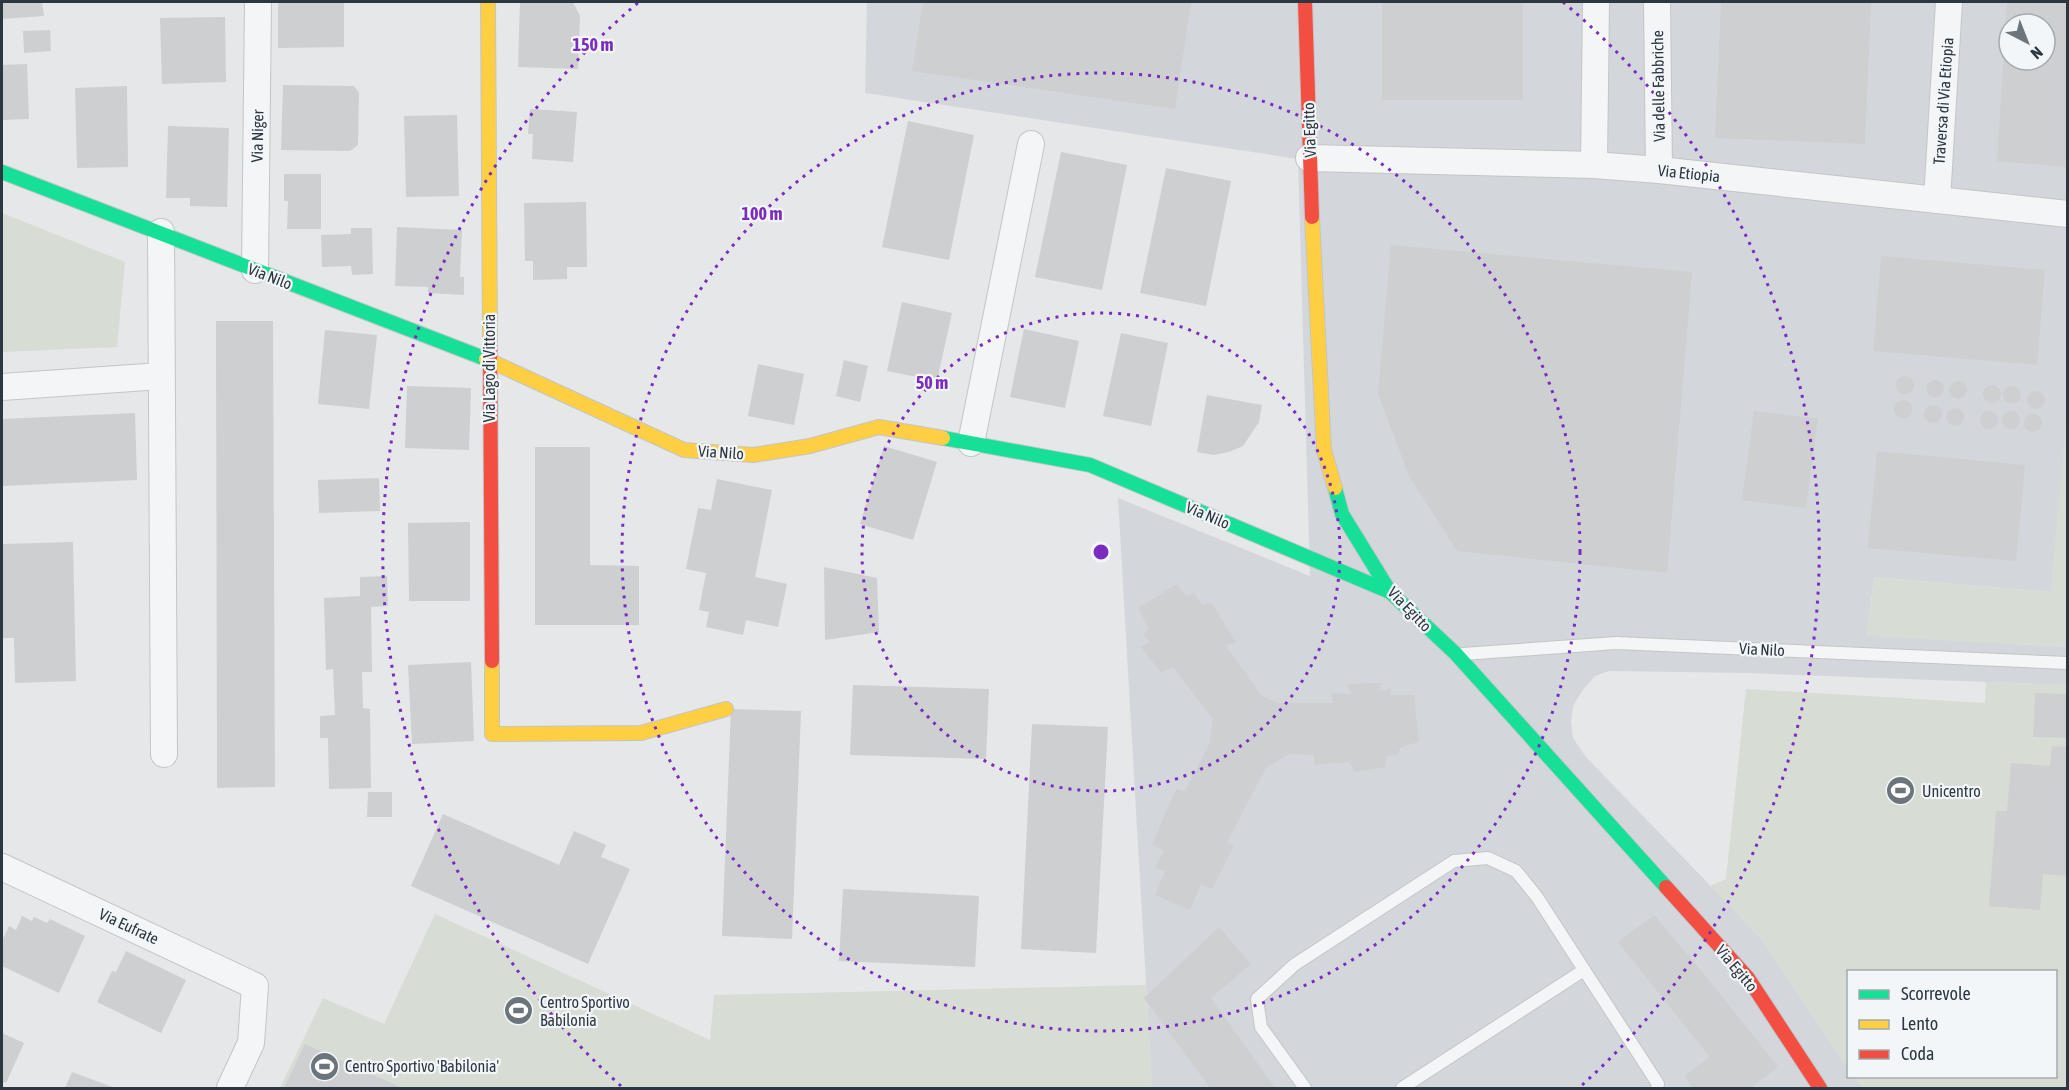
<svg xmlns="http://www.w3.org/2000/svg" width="2069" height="1090" font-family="'Asap Condensed',sans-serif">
<rect width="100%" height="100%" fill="#e5e7e9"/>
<path fill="#d3d7dc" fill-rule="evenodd" d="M867,2H2067L2068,410L2051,592L1874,577L1867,635L2067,647V685L1747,673L1609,671L1595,676L1582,691L1573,706L1571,722L1573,738L1586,757L1761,938L1848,1068V1076L1855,1077L1863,1088H1152L1118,498L1310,576L1298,159L865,93ZM2009,24H2045V60H2009Z"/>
<g fill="#d7ddd5">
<path d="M2,213L125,262L117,347L2,352Z"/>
<path d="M2067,410V647L1867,636L1874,577L2051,592Z"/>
<path d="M1986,682L2067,685V1088H1863L1855,1077L2056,1076V972H1848V1068L1761,938L1710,886L1726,879L1746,689L1985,703Z"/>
<path d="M435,914L710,1040L714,995L1146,985L1152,1088H280L323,998L384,1024Z"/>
</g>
<g fill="#cdcfd1" fill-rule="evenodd">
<path d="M2,2H42L44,16L2,19Z"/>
<path d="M278,2H344V47L278,48Z"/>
<path d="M520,2H573L580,16L578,69L518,67Z"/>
<path d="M923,2H1191L1175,109L912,71Z"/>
<rect x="1382" y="2" width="141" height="98"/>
<path d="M1721,2H1871L1865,144L1715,138Z"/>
<path d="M2007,2H2068V167L1997,161ZM2009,24H2045V60H2009Z"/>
<path d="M225,17L226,82L162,84L160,18Z"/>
<path d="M50,30L51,51L24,53L23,31Z"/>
<path d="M27,64L29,119L2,120V65Z"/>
<path d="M283,85L354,86L359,93L358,145L350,151L281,150Z"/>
<path d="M127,86L128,167L77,168L75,88Z"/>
<path d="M530,109L577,112L573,162L532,159L533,134H528Z"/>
<path d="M457,115L459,196L406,197L404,116Z"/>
<path d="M908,121L974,135L949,260L882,247Z"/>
<path d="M168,126L229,128L227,207L190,206V198H166Z"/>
<path d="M1061,152L1127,165L1102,290L1035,277Z"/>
<path d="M1166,168L1231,181L1206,306L1140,293Z"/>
<path d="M284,174H321V229H287L288,201H284Z"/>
<path d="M586,202L587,267H567V279L533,280V261H525L524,203Z"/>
<path d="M397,227L462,230L460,277H464V295L428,293V287L395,286Z"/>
<path d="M351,228H372L373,274L352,275L351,266L322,267L321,235L351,234Z"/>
<path d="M1391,245L1692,272L1667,573L1457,551L1409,476L1378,394Z"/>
<path d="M1881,256L2045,270L2037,365L1873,351Z"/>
<path d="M902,302L952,313L937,381L887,371Z"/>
<path d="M216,321H273L275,787L217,788Z"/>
<path d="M1024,329L1079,341L1065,408L1010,397Z"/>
<path d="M325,330L377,335L369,409L318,404Z"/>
<path d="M1121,333L1168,343L1151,426L1103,416Z"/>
<path d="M844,360L868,366L860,402L836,396Z"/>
<path d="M758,364L804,374L794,425L748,416Z"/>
<circle cx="1905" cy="385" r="9"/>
<circle cx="1935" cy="389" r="9"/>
<circle cx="1958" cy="390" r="9"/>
<circle cx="1992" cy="394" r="9"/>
<path d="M407,386L471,388L469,450L405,448Z"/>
<circle cx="2012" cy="395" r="9"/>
<circle cx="2036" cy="400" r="9"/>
<path d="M1207,395L1262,405L1259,422L1243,446L1229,452L1214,455L1197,452Z"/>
<circle cx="1903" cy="409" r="9"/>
<circle cx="1933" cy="414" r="9"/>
<circle cx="1955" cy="417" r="9"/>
<path d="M1754,411L1818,419L1806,508L1742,500Z"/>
<circle cx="2011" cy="420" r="9"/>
<circle cx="1989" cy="420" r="9"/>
<path d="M135,413L137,480L2,486V419Z"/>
<circle cx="2033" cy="423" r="9"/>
<path d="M884,446L937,462L913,540L860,524Z"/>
<path d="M535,447H590V565L639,566V625H535Z"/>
<path d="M1877,451L2025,465L2016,561L1868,548Z"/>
<path d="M379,478L380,511L319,513L318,480Z"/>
<path d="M717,479L772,490L755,577L787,584L778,627L746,620L743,635L706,627L709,612L699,610L706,573L686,569L698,508L711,510Z"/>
<path d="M470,522V601H409L408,523Z"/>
<path d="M73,542L76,681L15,683L14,638H2V544Z"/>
<path d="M824,567L877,578L879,632L825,640Z"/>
<path d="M387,576L388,606L371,607L372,672H362L363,708L370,709L371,788L329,789L328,738H320V716L335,715L333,669L326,670L324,598L360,596V577Z"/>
<path d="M1177,584L1186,596L1194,593L1203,605L1211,602L1236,642L1226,646L1262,696L1278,703H1333L1331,693L1351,694L1347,684L1382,683L1379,691L1391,689L1390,695H1414L1419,742L1401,747L1397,755L1386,756L1385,767L1354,772L1350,762L1314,765V755L1289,754L1266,768L1227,842L1234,846L1212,889L1201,885L1190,910L1155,895L1165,871L1155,868L1164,851L1152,845L1176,789L1185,791L1209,745L1213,719L1173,667L1161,673L1141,647L1150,642L1143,634L1149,629L1138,608Z"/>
<path d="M471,662L474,741L412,744L408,665Z"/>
<path d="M853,685L989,689L986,759L850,755Z"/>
<path d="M2035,693L2068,694V738L2033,737Z"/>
<path d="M731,709L801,711L792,939L722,936Z"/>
<path d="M1032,724L1108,727L1096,953L1021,949Z"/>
<path d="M2052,746L2068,747V876L2043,874L2040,910L1989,906L1996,811H2007L2011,763L2050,766Z"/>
<path d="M368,792H392V817H367Z"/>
<path d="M443,814L559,865L574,831L606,845L601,857L630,869L588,964L411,886Z"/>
<path d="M843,889L979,896L975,967L839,961Z"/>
<path d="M1654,915L1717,990L1778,1067L1750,1088H1693L1685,1076L1710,1057L1618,942Z"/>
<path d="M22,916L32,921L34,917L47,923L50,919L85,936L59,993L2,966V941L9,926L16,930Z"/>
<path d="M1219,927L1251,964L1211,998L1275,1088H1210L1144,998Z"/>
<path d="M126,951L186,980L161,1033L97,1002L112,971L116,972Z"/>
<path d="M2,1033L24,1043L6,1083L2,1081Z"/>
<path d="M305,1044L402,1088H284Z"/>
<path d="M72,1072L115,1088H65Z"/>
</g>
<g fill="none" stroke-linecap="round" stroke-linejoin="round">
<defs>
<g id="lane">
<path d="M1463,654L1616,643L2068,663"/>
<path d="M1305,1088L1261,1027L1257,999L1294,965L1454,861L1488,858L1516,871L1537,897L1658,1084L1657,1088"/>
<path d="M1402,1088L1584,970"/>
</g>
<g id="street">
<path d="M1657,2L1659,170"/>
<path d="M1309,158L1594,165L1659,170L2068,214"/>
<path d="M1594,165L1596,2"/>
<path d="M1937,200L1949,2"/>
<path d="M161,232L164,754"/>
<path d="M255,270L258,2"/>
<path d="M2,387L161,376"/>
<path d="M971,443L1031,144"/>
<path d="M2,867L255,986L251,1043L230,1088"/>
</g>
<g id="fast">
<path d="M2,172L486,359"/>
<path d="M943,438L1090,465L1390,592"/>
<path d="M1335,488L1342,514L1390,592L1456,654L1666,887"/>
</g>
<g id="slow">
<path d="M488,2L490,342"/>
<path d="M1312,217L1324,450L1335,488"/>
<path d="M486,359L684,450L753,455L810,446L879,427L943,438"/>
<path d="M492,661V734L641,733L726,709"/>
</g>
<g id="jam">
<path d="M1305,2L1312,217"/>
<path d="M490,342L492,661"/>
<path d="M1666,887L1748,978L1820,1088"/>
</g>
</defs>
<use href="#lane" stroke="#c3c5c7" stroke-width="14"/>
<use href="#street" stroke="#c3c5c7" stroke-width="28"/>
<use href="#fast" stroke="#c3c5c7" stroke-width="16"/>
<use href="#slow" stroke="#c3c5c7" stroke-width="16"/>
<use href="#jam" stroke="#c3c5c7" stroke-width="16"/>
<use href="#lane" stroke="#f4f5f6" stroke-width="12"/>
<use href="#street" stroke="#f4f5f6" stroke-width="26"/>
<use href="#fast" stroke="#16e098" stroke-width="14"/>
<use href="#slow" stroke="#ffcf43" stroke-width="14"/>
<use href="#jam" stroke="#f24e42" stroke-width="14"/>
</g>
<g fill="none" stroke="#7b2cbf" stroke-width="3" stroke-dasharray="3 6">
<circle cx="1101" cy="552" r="239"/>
<circle cx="1101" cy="552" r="479"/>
<path d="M621 1086A718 718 0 0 1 639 2M1563 2A718 718 0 0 1 1581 1086"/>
</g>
<defs>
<symbol id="stadium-disc" viewBox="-11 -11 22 22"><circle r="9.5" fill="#6d757c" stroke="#f3f6f8"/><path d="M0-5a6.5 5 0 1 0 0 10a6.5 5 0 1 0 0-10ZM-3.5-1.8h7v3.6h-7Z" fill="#fff"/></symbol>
</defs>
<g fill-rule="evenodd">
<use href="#stadium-disc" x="1884" y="774" width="33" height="33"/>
<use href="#stadium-disc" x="502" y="994" width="33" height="33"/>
<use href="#stadium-disc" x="308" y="1050" width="33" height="33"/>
</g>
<g text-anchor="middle" stroke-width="4.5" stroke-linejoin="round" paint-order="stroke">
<g font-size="16" fill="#2c3742" stroke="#f3f6f8">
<text transform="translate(1658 86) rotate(-91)" y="6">Via delle Fabbriche</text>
<text transform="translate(1943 101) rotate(-86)" y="6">Traversa di Via Etiopia</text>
<text transform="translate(1309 130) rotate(-92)" y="6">Via Egitto</text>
<text transform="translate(257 136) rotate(-89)" y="6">Via Niger</text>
<text transform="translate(1689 173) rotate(6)" y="6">Via Etiopia</text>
<text transform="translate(270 276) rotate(21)" y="6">Via Nilo</text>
<text transform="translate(489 368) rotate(-90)" y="6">Via Lago di Vittoria</text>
<text transform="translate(721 452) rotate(4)" y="6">Via Nilo</text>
<text transform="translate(1208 515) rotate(23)" y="6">Via Nilo</text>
<text transform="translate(1410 609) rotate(46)" y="6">Via Egitto</text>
<text transform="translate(1762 649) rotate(3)" y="6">Via Nilo</text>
<text transform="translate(129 926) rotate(25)" y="6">Via Eufrate</text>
<text transform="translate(1737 968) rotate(50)" y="6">Via Egitto</text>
</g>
<g font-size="16" fill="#2c3742" stroke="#f3f6f8" text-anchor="start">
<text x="1922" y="797">Unicentro</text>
<text x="540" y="1008">Centro Sportivo<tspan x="540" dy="18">Babilonia</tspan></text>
<text x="345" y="1072">Centro Sportivo 'Babilonia'</text>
</g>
</g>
<circle cx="1101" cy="552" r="9" fill="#7b2cbf" stroke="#f3f6f8" stroke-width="3"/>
<g font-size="18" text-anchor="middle" font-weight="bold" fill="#7b2cbf" stroke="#f3f6f8" stroke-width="4.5" stroke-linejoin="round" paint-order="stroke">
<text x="593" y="51">150 m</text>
<text x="762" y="220">100 m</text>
<text x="932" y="389">50 m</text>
</g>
<rect width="2069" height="1090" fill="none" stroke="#2c3742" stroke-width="6"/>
<rect x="1847" y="970" width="210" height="108" fill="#f3f6f8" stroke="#a3aaaf" stroke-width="1.5"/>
<rect x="1859" y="990" width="30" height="9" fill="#16e098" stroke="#a3aaaf" stroke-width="1.5"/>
<text x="1901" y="1000" font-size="18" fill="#2c3742">Scorrevole</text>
<rect x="1859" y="1020" width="30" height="9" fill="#ffcf43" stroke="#a3aaaf" stroke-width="1.5"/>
<text x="1901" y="1030" font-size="18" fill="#2c3742">Lento</text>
<rect x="1859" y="1050" width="30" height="9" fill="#f24e42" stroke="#a3aaaf" stroke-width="1.5"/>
<text x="1901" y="1060" font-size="18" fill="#2c3742">Coda</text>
<g transform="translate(2027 42) rotate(138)"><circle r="28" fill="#f3f6f8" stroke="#a3aaaf" stroke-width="1.5"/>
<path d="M0-4.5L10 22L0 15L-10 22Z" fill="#6d757c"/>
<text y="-9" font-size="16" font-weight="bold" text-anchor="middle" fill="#2c3742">N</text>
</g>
</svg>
